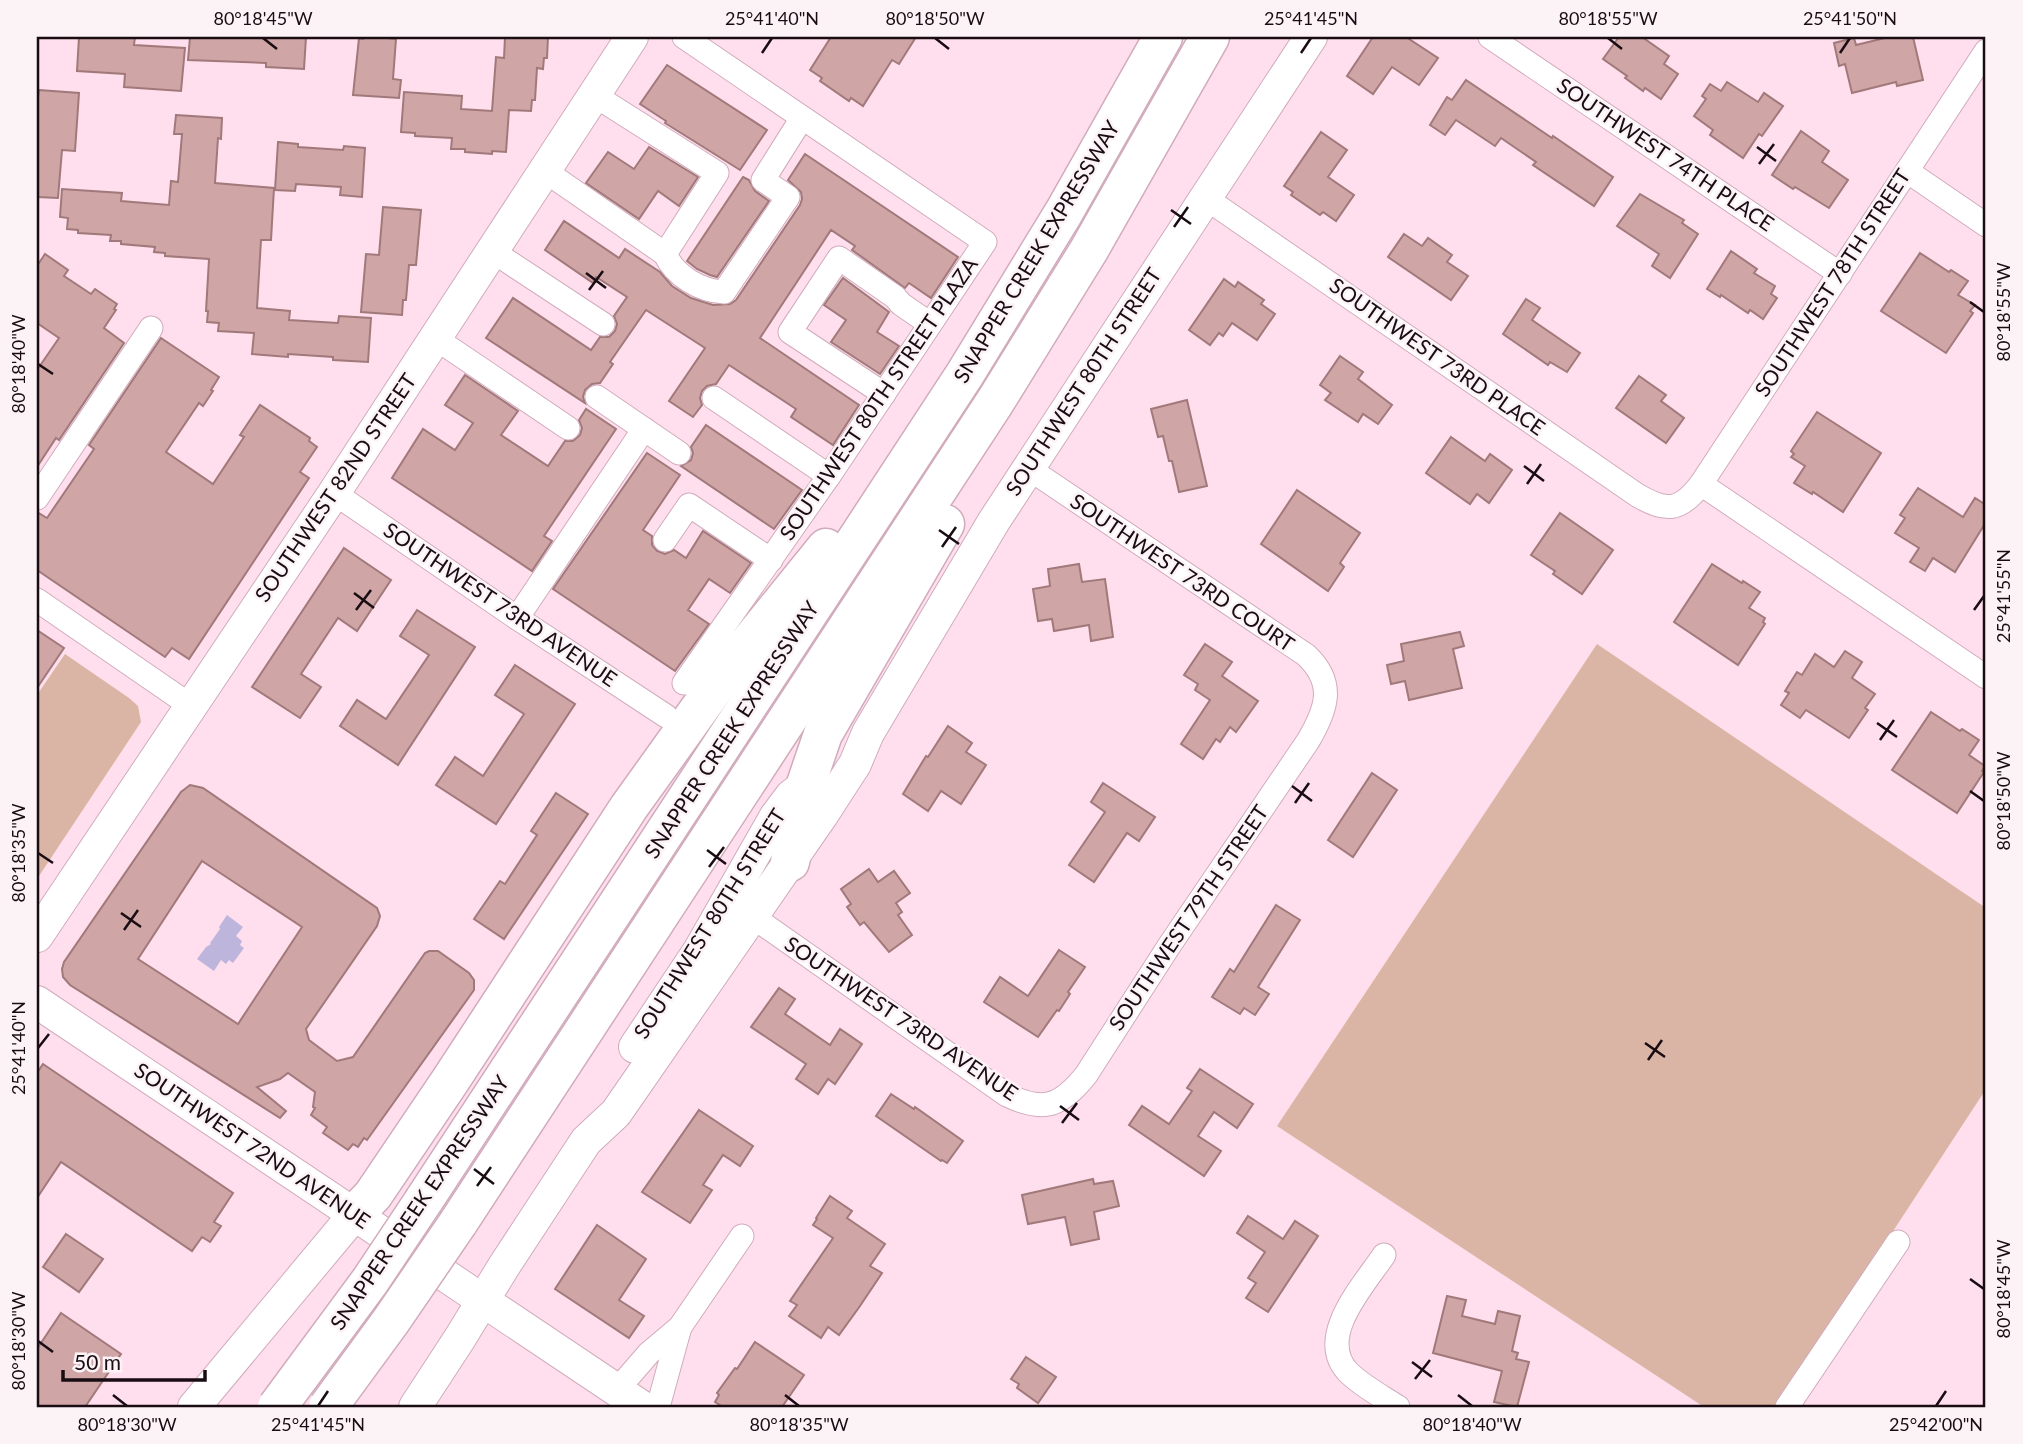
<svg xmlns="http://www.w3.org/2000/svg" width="2023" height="1444" font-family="Lato,sans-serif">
<rect width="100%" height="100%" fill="#ffdfed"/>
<g fill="#dab4a4">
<path d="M1597,644L1986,908V1089L1778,1407H1704L1277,1126Z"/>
<path d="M65,654L129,698L138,706L141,722L37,879V695Z"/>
</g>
<path fill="#beb5dd" d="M227,915L243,927L236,936L242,941L240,945L244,948L233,963L229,960L226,964L221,960L214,971L197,959L206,947L211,944L210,943L220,929L219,927Z"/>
<g fill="#cfa5a6" stroke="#a1797a" stroke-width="2" fill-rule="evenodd">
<path d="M79,37H135L134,45L185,48L181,91L124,87L125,74L77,71Z"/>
<path d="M190,37H306L304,69L266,67V63L188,60Z"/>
<path d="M363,37H388V38L396,39L393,79L401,80L399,98L353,95L359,38L363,39Z"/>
<path d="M505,37H548L547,58H544L543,69L537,68L535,100H532L531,111L509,110L506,152L492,151V154L465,152V149H451L452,138L415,136V133L401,132L404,92L462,96L461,109L492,111L496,57L504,58Z"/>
<path d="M831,37H916L899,64L892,60L863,106L851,98L849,101L820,81L822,78L810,70Z"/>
<path d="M1373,37H1406L1438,58L1419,85L1392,67L1373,94L1347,76Z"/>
<path d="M1619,37H1642L1669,56L1664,64L1678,74L1661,99L1645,88L1643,91L1625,78L1627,76L1603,59Z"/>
<path d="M1889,37H1913L1923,80L1897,86L1896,82L1852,93L1845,64L1839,66L1834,43L1854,38L1856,45Z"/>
<path d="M667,65L767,130L740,170L665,123L666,121L640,104Z"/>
<path d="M1466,80L1552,138L1553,136L1613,177L1594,206L1533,165L1536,162L1501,138L1495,146L1456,120L1445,135L1430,125L1447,97L1452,100Z"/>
<path d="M1727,82L1758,102L1764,93L1783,106L1762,136L1759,134L1743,158L1710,135L1713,130L1694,116L1706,99L1702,96L1710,84L1721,91Z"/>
<path d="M39,90L79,93L75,151L62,150L58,198L37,197V104Z"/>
<path d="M176,115L222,118L221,139L218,138L215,183L274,188L271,240H261L257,308L290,311L289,320L338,323L339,316L371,318L368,362L333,360V357L288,354V357L252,354L254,333L218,331L219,323L207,322L208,311H206L209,259L165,256V253L154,252L155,247L121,244V241H110L111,235L78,233V230L67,229L68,218L60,217L62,189L122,193L121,201L169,205L171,181L178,182L182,134H174Z"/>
<path d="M1801,131L1829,151L1822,162L1848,180L1829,208L1795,187L1793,189L1772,175Z"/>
<path d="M1321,132L1347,150L1328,177L1354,195L1336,221L1323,212L1320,215L1291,195L1293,192L1284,186Z"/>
<path d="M278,142L298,144V147L343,150L344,146L365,148L362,197L340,195L341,187L296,184L295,191L275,190Z"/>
<path d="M649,147L698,177L679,206L658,191L639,219L586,183L608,152L634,169Z"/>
<path d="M805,154L958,257L931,298L909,283L905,288L852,250L855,246L831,230L760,338L859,405L833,445L791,417L796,409L729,365L716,384L707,386L702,391L700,398L702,405L693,417L669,401L705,348L646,310L610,362L613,364L600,383L592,384L585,390L583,397L585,403L486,338L513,298L591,350L600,337H609L615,331L617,324L614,316L627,297L596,277L593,283L545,250L564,221L619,258L625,249L660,272L672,286L691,298L713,305L730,304L736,300L800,205L802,199L801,192L788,180Z"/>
<path d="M743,177L749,180L755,191L769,201L717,277L710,275L697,269L687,261Z"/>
<path d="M1640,194L1684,220L1682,223L1698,234L1670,278L1652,266L1659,254L1617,226Z"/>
<path d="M383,207L421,210L416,265H409L406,300H403L402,315L361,312L366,254L379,255Z"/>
<path d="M1404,234L1422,246L1428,238L1452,255L1447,262L1468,276L1451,300L1388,257Z"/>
<path d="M1731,251L1757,269L1754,273L1775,286L1771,294L1777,298L1763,319L1750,310L1748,313L1721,295L1720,297L1707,289Z"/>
<path d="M1920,253L1949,272L1951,270L1968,281L1958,295L1975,305L1970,311L1973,313L1946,353L1881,311Z"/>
<path d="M45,254L68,270L64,276L91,294L95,289L117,304L114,309L116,310L104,328L124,343L59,440L56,438L37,467V370L59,338L37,323V266Z"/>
<path d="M843,278L889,312L877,332L899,346L880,374L831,342L846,320L824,305Z"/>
<path d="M1224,279L1235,287L1238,282L1264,300L1261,304L1275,314L1257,340L1232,323L1223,336L1219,333L1210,345L1189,330Z"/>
<path d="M1526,299L1540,308L1532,320L1580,353L1567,372L1550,362L1548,365L1503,334Z"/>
<path d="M161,338L219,377L211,390L213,391L203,406L199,403L166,452L213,484L244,437L240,435L260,405L310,438L309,441L317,447L300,472L309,478L189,659L172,648L165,657L37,570V512L47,518L94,449L89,445Z"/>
<path d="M1340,356L1363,372L1358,379L1392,405L1378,424L1363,414L1358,422L1325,400L1331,393L1320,385Z"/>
<path d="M465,375L518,411L501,435L548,466L565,441H573L580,435L582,428L579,420L586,409L616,429L544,536L552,541L532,571L392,478L423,429L455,450L473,423L445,405Z"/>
<path d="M1639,376L1666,395L1661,401L1684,418L1666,443L1616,408Z"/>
<path d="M1187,400L1207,486L1179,492L1172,461H1169L1163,436L1158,437L1151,409Z"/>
<path d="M1817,412L1881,453L1843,512L1813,492L1812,494L1794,483L1805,466L1791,457L1794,454L1791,451Z"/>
<path d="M706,425L802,490L774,529L681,466L691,460L693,453L691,447Z"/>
<path d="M1451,437L1485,461L1490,454L1512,470L1489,503L1477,494L1470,504L1426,473Z"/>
<path d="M647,453L680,475L643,530L652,536V545L657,551L665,554L674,550L686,558L703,531L751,563L730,593L709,579L688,610L709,624L675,671L553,589Z"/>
<path d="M1918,488L1963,517L1975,498L1986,505V522L1955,572L1933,558L1925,571L1910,562L1919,548L1895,533L1905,518L1900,515Z"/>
<path d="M1297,490L1360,533L1340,563L1344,567L1328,591L1261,544Z"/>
<path d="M1560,513L1613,550L1582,594L1553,574L1555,571L1531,555Z"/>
<path d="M344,548L391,580L357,631L338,618L301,674L321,687L300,718L252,687Z"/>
<path d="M1079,564L1082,582L1105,579L1113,637L1091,641L1089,625L1054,631L1052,619L1038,621L1033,589L1050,586L1048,569Z"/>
<path d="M1712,564L1742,583L1743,581L1760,592L1749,608L1765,618L1763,622L1765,624L1738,665L1674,622Z"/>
<path d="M417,610L475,647L398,765L340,726L357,700L386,719L429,655L400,636Z"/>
<path d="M37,630L64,648L37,688Z"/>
<path d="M1460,632L1464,646L1453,649L1462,688L1409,700L1405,681L1391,684L1387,665L1404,661L1401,644Z"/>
<path d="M1205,644L1232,662L1222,676L1258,701L1236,732L1230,727L1220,742L1216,739L1203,759L1181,744L1210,700L1195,690L1198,684L1184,675Z"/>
<path d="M1845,651L1862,662L1852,678L1875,694L1865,708L1868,710L1849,738L1806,710L1800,718L1781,705L1789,693L1785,691L1797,672L1802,675L1815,654L1834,667Z"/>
<path d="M515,665L575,704L496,824L436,785L455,757L483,776L524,714L495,695Z"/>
<path d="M1931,712L1960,731L1962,729L1979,740L1969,755L1985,766L1982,771L1984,772L1957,813L1892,770Z"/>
<path d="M948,726L972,743L966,752L986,765L961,804L941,791L928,811L903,794L926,756L928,757Z"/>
<path d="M1372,773L1397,790L1353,857L1328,840Z"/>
<path d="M1103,783L1155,817L1139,841L1127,833L1094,882L1069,865L1105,812L1091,802Z"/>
<path d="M190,785L203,788L377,908L380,916L377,926L306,1029L309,1040L337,1061L353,1057L425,953L429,951H438L469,973L474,980V990L367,1140L364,1138L358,1147L353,1144L348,1150L323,1133L327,1127L311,1115L315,1108L313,1107L315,1092L288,1073L280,1079L257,1087L286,1111L280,1118L70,985L63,977L62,969L64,962L181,792ZM202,861L302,927L238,1024L138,959Z"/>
<path d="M556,793L588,814L504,939L474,919L500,881L505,884L537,835L531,831Z"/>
<path d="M869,869L878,882L894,871L910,893L896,903L902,912L898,915L912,935L889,952L864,922L860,925L847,907L851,904L841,889Z"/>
<path d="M1276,905L1300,920L1258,987L1269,994L1255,1015L1244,1008L1240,1014L1212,997L1230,969L1234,972Z"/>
<path d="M1059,950L1085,967L1068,992L1070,994L1059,1011L1057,1010L1038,1037L984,1002L1000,977L1028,996Z"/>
<path d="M779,988L795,999L785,1014L830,1045L840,1029L862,1044L835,1084L828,1079L818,1094L796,1079L806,1064L751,1027Z"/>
<path d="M43,1064L233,1193L214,1222L221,1226L210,1242L202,1237L192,1251L61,1162L37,1198V1073Z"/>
<path d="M1200,1069L1253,1104L1237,1128L1214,1112L1198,1136L1221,1151L1204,1176L1129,1125L1142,1106L1169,1124L1192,1091L1187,1088Z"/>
<path d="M891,1094L914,1109L915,1107L963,1141L947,1163L942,1160L941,1161L876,1116Z"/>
<path d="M699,1110L753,1146L740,1166L723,1155L703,1185L712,1190L690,1223L642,1192Z"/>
<path d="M1093,1179L1094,1184L1113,1181L1119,1206L1094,1212L1099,1239L1071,1245L1065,1217L1028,1224L1022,1195Z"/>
<path d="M830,1196L852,1211L847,1218L885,1244L870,1266L882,1273L860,1306L839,1335L828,1327L821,1338L789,1316L797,1305L790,1301L833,1238L813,1225L817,1219L816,1218Z"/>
<path d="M1248,1216L1283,1239L1295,1221L1318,1236L1268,1312L1246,1298L1256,1283L1248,1278L1265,1252L1237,1233Z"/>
<path d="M597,1225L646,1259L619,1300L644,1316L629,1338L555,1289Z"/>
<path d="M66,1234L103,1259L79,1292L43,1267Z"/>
<path d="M1447,1296L1466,1300L1462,1316L1495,1324L1498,1311L1520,1316L1512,1351L1518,1353L1516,1359L1529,1362L1517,1407L1494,1402L1502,1371L1433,1353Z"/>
<path d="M61,1313L121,1354L85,1407H37V1349Z"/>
<path d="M755,1342L804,1375L782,1407H723L715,1402L719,1395L717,1393L735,1368L737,1369Z"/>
<path d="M1026,1357L1056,1377L1038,1403L1017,1388L1019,1384L1011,1379Z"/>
</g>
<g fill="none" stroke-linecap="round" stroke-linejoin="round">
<defs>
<g id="street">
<path d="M684,37L985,242L831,473L684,683"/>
<path d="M1490,37L1840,274"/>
<path d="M545,171L665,254L717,173L594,95"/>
<path d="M1907,171L1986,225"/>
<path d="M1204,197L1637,495C1666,512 1680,512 1701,484L1986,51"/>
<path d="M492,251L603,324"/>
<path d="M665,254C675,276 700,291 724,292L788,197L763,180L802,118"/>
<path d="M435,338L568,428"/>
<path d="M884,394L790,332L839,258L895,297L901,304L930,324"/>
<path d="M597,397L679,453"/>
<path d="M714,398L829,476"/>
<path d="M1701,484L1986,677"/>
<path d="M334,493L517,618L666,716"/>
<path d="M37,498L151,328"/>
<path d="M665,540L689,505L771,560"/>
<path d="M37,600L191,706"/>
<path d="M517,618L644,429"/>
<path d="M753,917L1007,1095C1044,1113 1061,1106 1086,1075L1169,946L1308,741C1327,709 1336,683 1306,655L1028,468"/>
<path d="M1384,1255C1364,1285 1315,1337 1348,1372C1362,1386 1381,1396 1398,1407"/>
<path d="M617,1390L649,1353L680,1327L742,1236"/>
<path d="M658,1407L680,1327"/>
<path d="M1787,1407L1898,1242"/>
</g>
<g id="secondary">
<path d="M37,936L334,493L632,37"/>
<path d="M37,1002L642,1407"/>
<path d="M635,1047L699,951L776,816L791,796L812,780"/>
<path d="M194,1407L354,1215"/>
<path d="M415,1407L460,1338L504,1266L586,1141L616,1113L822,815L855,764L868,733L994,521L1311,37"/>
</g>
<g id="highway">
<path d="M790,862L806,784L823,734L945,524"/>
<path d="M424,1200L965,374L1064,212L1163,37"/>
<path d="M354,1215L373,1195L450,1081L629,807L728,669L826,548"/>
<path d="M458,1223L995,402L1089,250L1210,37"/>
</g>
</defs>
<use href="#street" stroke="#d1abbc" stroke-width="25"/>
<use href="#secondary" stroke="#d1abbc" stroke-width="34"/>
<use href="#highway" stroke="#d1abbc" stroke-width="41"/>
<use href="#street" stroke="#fff" stroke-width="23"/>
<use href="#secondary" stroke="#fff" stroke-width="32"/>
<use href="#highway" stroke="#fff" stroke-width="38"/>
<defs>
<g id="highway-bridge">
<path d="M277,1407L370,1281L424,1200"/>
<path d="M328,1407L391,1321L458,1223"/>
</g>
</defs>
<use href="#highway-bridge" stroke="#d1abbc" stroke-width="41" stroke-linecap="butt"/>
<use href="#highway-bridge" stroke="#fff" stroke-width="38"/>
</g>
<path fill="none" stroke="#190d13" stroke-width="2.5" d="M263,38L277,49M935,38L949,49M1608,38L1622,49M762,53L772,38M1301,53L1311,38M1840,53L1850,38M1757,147L1776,161M1759,164L1774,144M1171,210L1191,224M1174,227L1188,207M586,273L606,288M589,290L603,271M1970,302L1984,312M38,364L53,374M1524,466L1544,481M1527,484L1541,464M939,530L959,544M942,547L956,527M354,593L374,608M356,610L371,590M1974,610L1984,596M1877,723L1897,737M1880,740L1894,720M1292,786L1312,801M1970,791L1984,801M1295,803L1309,783M707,850L726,864M38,853L53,863M709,867L724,847M121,913L141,927M124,930L138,910M1645,1043L1665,1057M38,1048L49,1034M1648,1060L1662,1040M1060,1106L1079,1120M1062,1123L1077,1103M474,1169L494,1184M477,1186L491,1167M1970,1279L1984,1289M38,1341L53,1352M1412,1362L1432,1377M1415,1379L1430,1360M113,1395L127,1406M785,1395L799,1406M1458,1395L1472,1406M318,1406L328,1391M1936,1406L1946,1391"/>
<g text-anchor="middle" stroke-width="5" stroke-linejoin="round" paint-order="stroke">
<g font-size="21" fill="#190d13" stroke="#fcf3f7">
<text transform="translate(1665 155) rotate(34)" y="7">SOUTHWEST 74TH PLACE</text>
<text transform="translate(1037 252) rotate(-59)" y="7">SNAPPER CREEK EXPRESSWAY</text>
<text transform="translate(1833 283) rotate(-57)" y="7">SOUTHWEST 78TH STREET</text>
<text transform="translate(1437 357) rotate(35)" y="7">SOUTHWEST 73RD PLACE</text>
<text transform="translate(1084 382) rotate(-57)" y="7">SOUTHWEST 80TH STREET</text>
<text transform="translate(879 399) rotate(-56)" y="7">SOUTHWEST 80TH STREET PLAZA</text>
<text transform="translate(336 488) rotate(-56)" y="7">SOUTHWEST 82ND STREET</text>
<text transform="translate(1182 573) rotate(34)" y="7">SOUTHWEST 73RD COURT</text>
<text transform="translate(500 605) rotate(34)" y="7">SOUTHWEST 73RD AVENUE</text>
<text transform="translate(732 730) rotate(-57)" y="7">SNAPPER CREEK EXPRESSWAY</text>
<text transform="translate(1189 918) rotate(-56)" y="7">SOUTHWEST 79TH STREET</text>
<text transform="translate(710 924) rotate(-58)" y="7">SOUTHWEST 80TH STREET</text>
<text transform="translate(901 1019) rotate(34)" y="7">SOUTHWEST 73RD AVENUE</text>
<text transform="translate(252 1146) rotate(34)" y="7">SOUTHWEST 72ND AVENUE</text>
<text transform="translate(420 1203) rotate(-56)" y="7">SNAPPER CREEK EXPRESSWAY</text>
</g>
</g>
<rect width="2023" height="1444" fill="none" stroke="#fcf3f7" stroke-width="77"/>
<path d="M63 1370v10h142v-10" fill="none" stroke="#190d13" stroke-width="3.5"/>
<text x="74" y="1370" font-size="21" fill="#190d13" stroke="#fcf3f7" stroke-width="5" paint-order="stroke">50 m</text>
<rect x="38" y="38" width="1946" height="1368" fill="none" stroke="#190d13" stroke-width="2.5"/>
<g font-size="18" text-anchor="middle" fill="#190d13">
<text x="263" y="25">80°18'45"W</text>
<text x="772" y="25">25°41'40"N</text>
<text x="935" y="25">80°18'50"W</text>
<text x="1311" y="25">25°41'45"N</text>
<text x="1608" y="25">80°18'55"W</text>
<text x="1850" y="25">25°41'50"N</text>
<text transform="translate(2004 312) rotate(-90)" y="6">80°18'55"W</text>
<text transform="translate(19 364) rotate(-90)" y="6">80°18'40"W</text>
<text transform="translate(2004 596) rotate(-90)" y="6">25°41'55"N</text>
<text transform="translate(2004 801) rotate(-90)" y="6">80°18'50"W</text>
<text transform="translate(19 853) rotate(-90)" y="6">80°18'35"W</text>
<text transform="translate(19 1048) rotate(-90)" y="6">25°41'40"N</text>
<text transform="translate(2004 1289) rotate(-90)" y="6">80°18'45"W</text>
<text transform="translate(19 1341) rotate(-90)" y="6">80°18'30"W</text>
<text x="127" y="1431">80°18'30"W</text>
<text x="318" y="1431">25°41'45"N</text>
<text x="799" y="1431">80°18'35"W</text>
<text x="1472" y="1431">80°18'40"W</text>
<text x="1936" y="1431">25°42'00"N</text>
</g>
</svg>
